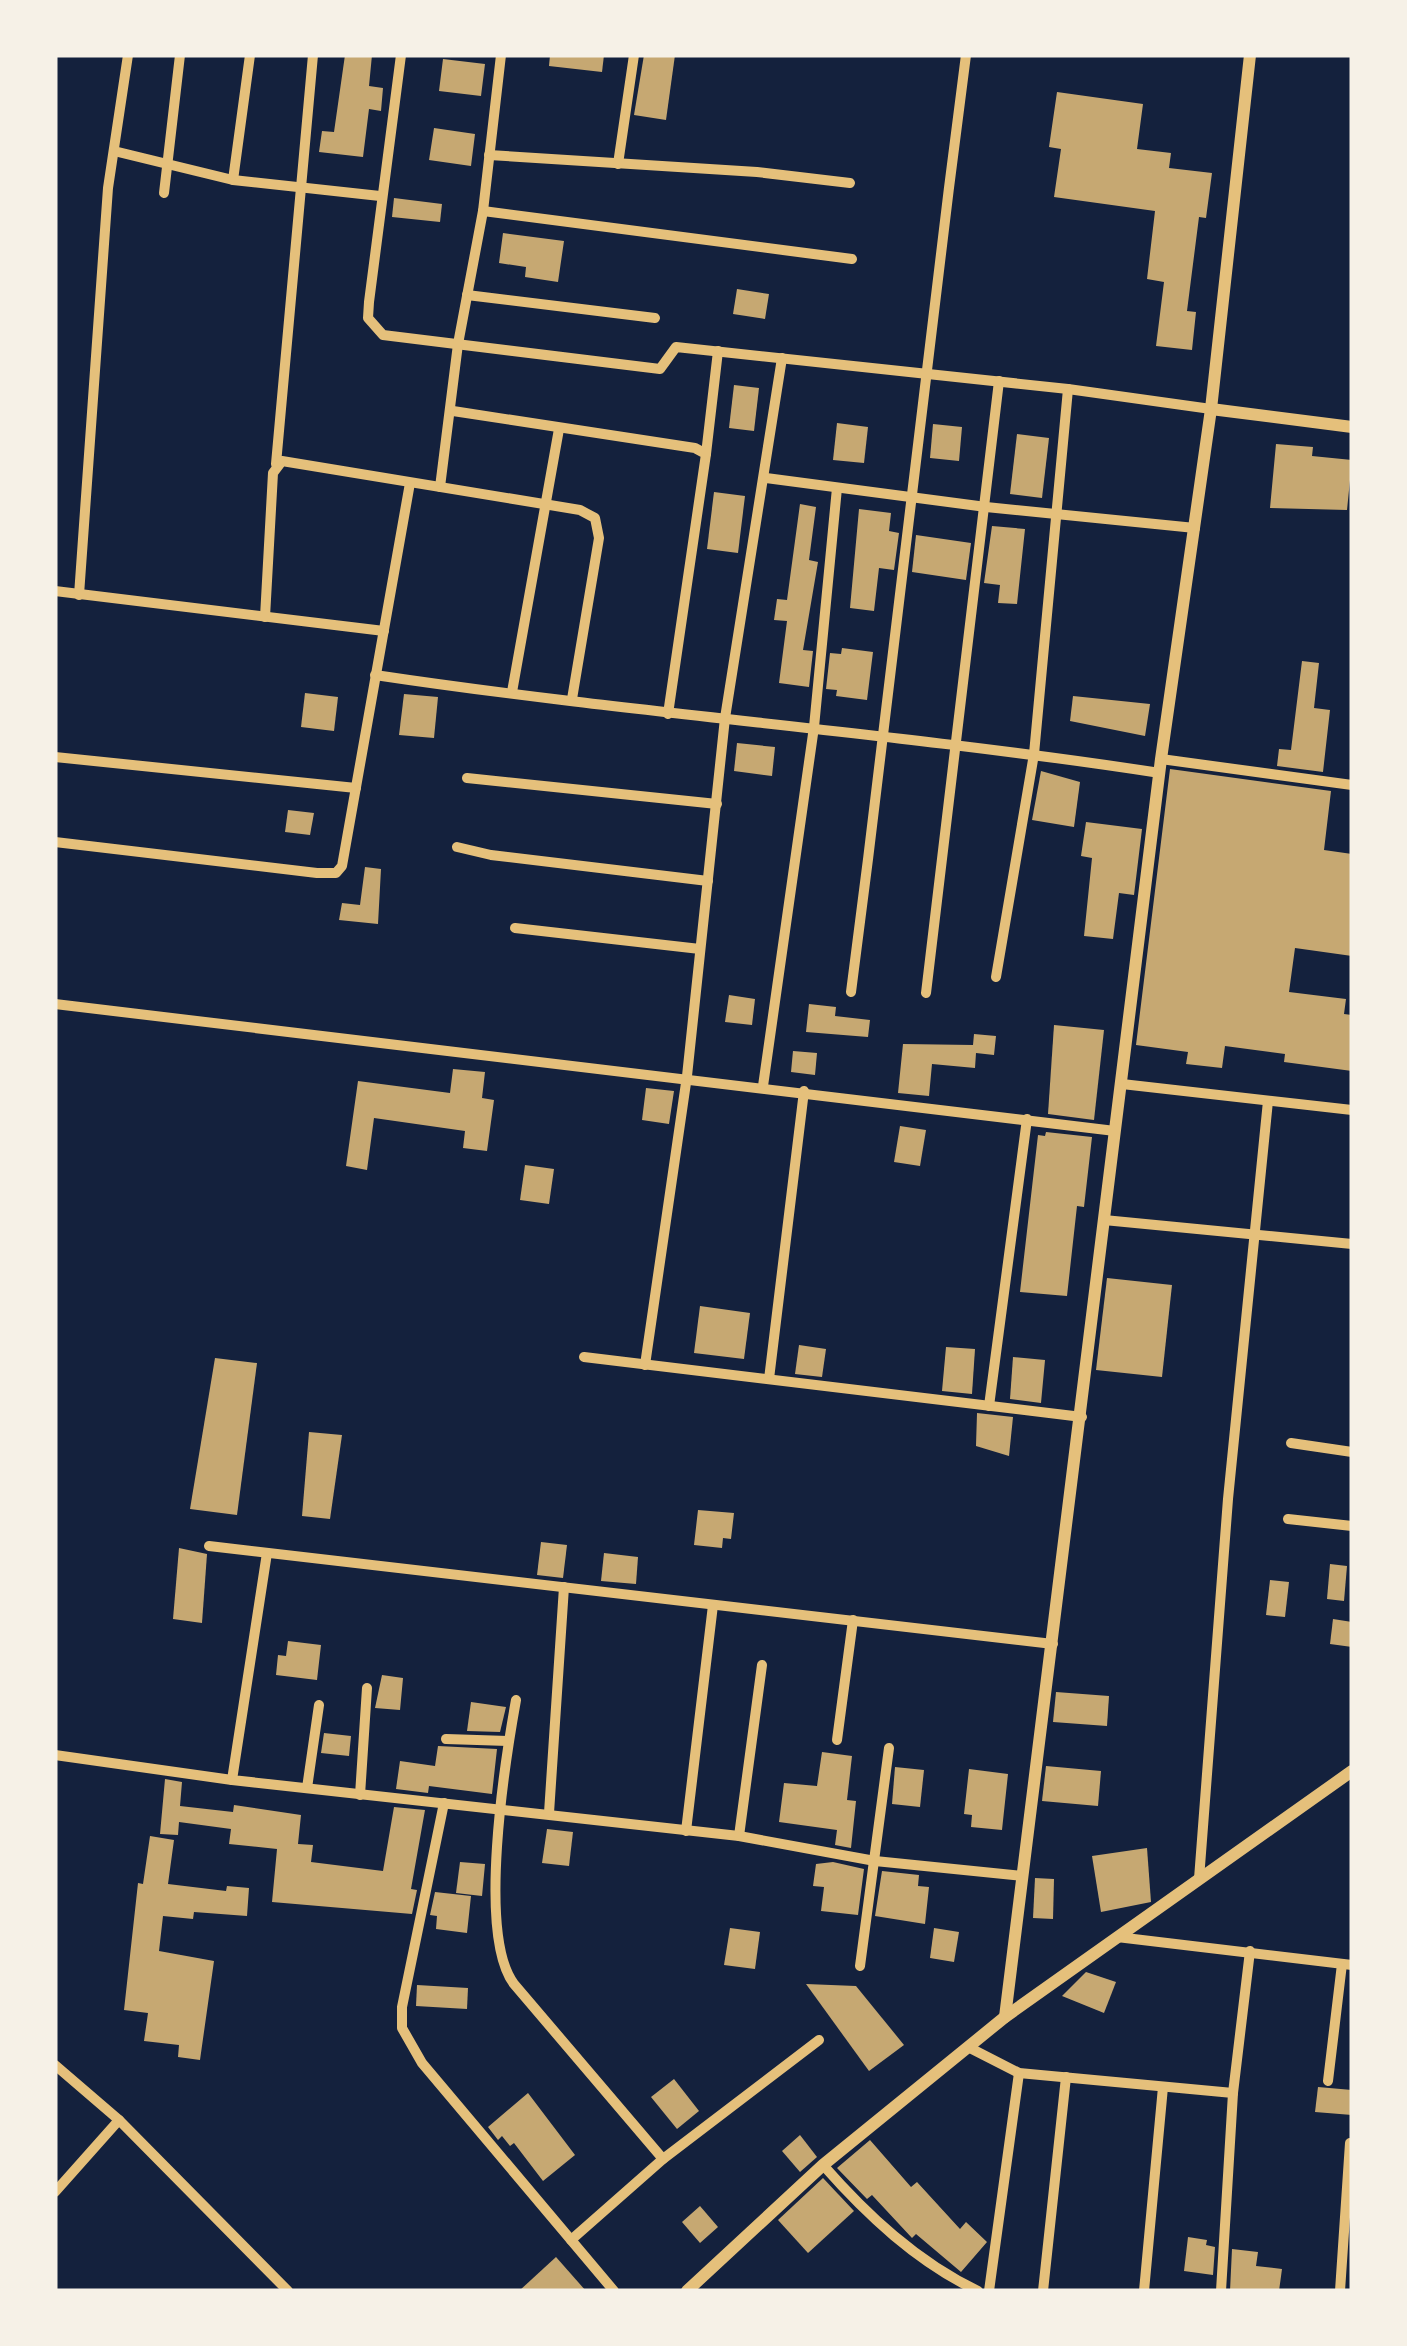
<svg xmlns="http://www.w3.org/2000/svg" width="1407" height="2346" font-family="Mulish,sans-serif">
<rect width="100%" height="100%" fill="#14213d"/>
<g fill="#c6a872">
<path d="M345,55H372L369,86L383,88L381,111L369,109L363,157L319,152L322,131L334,132Z"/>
<path d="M550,55H604L602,72L549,66Z"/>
<path d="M644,55H675L666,120L634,115Z"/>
<path d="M443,59L485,64L481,96L439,91Z"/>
<path d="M1057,92L1143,104L1137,149L1171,153L1169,168L1212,173L1206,218L1199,217L1187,311L1196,312L1192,350L1156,346L1164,282L1147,279L1155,211L1054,197L1061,149L1049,147Z"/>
<path d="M434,128L475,134L471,166L429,160Z"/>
<path d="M394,198L442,204L440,222L392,217Z"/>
<path d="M503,233L564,241L558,282L525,277L526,267L499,263Z"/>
<path d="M737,289L769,294L765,319L733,314Z"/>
<path d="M734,385L759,388L754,431L729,428Z"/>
<path d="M837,423L868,427L864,463L833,460Z"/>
<path d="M933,424L962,427L959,461L930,458Z"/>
<path d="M1017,434L1049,438L1042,498L1010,494Z"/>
<path d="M1276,444L1313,447L1312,456L1352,460L1347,510L1270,508Z"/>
<path d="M714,492L745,496L738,553L707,549Z"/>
<path d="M800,504L816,507L809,560L818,562L803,650L813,651L809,687L779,683L787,621L774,620L777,599L787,600Z"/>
<path d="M859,509L891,513L889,531L899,533L894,570L879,568L874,611L850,608Z"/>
<path d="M992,526L1025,529L1017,604L998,603L1000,585L984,583Z"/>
<path d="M916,535L971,543L966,580L912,572Z"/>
<path d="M842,648L873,652L867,700L836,696L837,690L826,689L830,653L841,654Z"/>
<path d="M1302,661L1319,663L1314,708L1330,710L1323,772L1277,766L1279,749L1291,750Z"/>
<path d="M305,693L338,697L334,731L301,727Z"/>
<path d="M404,694L438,697L434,738L399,735Z"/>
<path d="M1073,696L1150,704L1145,736L1070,721Z"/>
<path d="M737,743L775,747L772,776L734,771Z"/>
<path d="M1170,769L1331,791L1324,850L1352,854V956L1295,948L1289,992L1346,999L1344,1014L1352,1015V1071L1284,1062L1285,1054L1225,1046L1222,1068L1186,1064L1188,1052L1136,1045Z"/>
<path d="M1041,771L1080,782L1074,827L1032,820Z"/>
<path d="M288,810L314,813L310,835L285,832Z"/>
<path d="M1086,822L1142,829L1134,895L1119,893L1113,939L1084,936L1092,858L1081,856Z"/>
<path d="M365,867L381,869L378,924L339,920L342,903L360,905Z"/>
<path d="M729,995L755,999L752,1025L725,1022Z"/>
<path d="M809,1004L836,1007L835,1016L870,1020L868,1037L806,1032Z"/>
<path d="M1054,1025L1104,1030L1094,1120L1048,1114Z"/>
<path d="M974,1034L996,1036L994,1055L976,1053L975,1068L932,1064L929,1096L898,1093L903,1044L973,1045Z"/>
<path d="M793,1051L817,1053L815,1075L791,1072Z"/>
<path d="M453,1069L485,1072L482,1098L494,1100L487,1151L463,1148L465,1131L374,1118L367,1170L346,1166L358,1081L450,1093Z"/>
<path d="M646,1088L674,1091L669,1124L642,1120Z"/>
<path d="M900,1126L926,1130L920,1166L894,1162Z"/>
<path d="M1046,1132L1092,1137L1084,1207L1077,1206L1067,1296L1020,1292L1038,1135L1045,1136Z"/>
<path d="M525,1165L554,1169L549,1204L520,1200Z"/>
<path d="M1107,1278L1172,1285L1162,1377L1096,1370Z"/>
<path d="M700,1306L750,1313L744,1359L694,1353Z"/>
<path d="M799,1345L826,1349L822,1377L795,1374Z"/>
<path d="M946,1347L975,1349L972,1394L942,1391Z"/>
<path d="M1013,1357L1045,1360L1041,1403L1010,1399Z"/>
<path d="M215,1358L257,1363L237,1515L190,1509Z"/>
<path d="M977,1413L1013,1417L1009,1456L976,1446Z"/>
<path d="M309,1432L342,1435L330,1519L302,1516Z"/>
<path d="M698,1510L734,1513L731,1539L723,1538L722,1548L694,1545Z"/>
<path d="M541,1542L567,1545L563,1578L537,1575Z"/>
<path d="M179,1548L207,1554L202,1623L173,1619Z"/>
<path d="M604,1553L638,1557L636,1584L601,1581Z"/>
<path d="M1330,1564L1347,1566L1344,1601L1327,1599Z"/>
<path d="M1270,1580L1289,1582L1285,1617L1266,1615Z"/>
<path d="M1333,1619L1352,1622V1647L1330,1644Z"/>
<path d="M288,1641L321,1645L317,1680L276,1675L278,1655L286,1656Z"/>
<path d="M382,1675L403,1678L400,1710L375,1708Z"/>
<path d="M1056,1692L1109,1696L1107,1726L1053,1722Z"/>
<path d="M471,1702L506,1707L500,1732L467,1731Z"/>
<path d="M324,1733L351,1736L349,1756L321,1753Z"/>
<path d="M438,1746L497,1749L492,1794L429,1786L428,1793L396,1789L400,1761L435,1766Z"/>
<path d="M822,1752L852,1756L847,1800L856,1801L851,1848L835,1845L837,1830L779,1822L784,1783L817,1786Z"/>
<path d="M1046,1766L1101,1771L1098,1806L1042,1801Z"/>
<path d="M895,1767L924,1770L920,1807L892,1804Z"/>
<path d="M969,1769L1008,1774L1002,1830L971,1827L972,1815L964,1814Z"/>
<path d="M165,1779L182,1782L180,1806L233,1812L234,1805L301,1815L298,1844L313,1845L311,1862L383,1871L394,1807L425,1810L411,1889L417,1890L412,1914L272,1902L277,1849L229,1844L231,1829L179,1822L178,1835L160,1834Z"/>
<path d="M547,1829L573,1832L569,1866L542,1863Z"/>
<path d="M150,1836L174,1840L168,1884L226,1891L227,1886L249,1888L247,1916L194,1912L193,1919L163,1916L159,1951L214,1961L200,2060L178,2057L179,2045L144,2041L148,2013L124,2010L138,1883L143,1884Z"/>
<path d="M1147,1848L1151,1902L1101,1912L1092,1856Z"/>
<path d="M460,1862L485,1864L482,1896L456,1893Z"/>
<path d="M833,1862L864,1869L858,1915L821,1911L824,1887L813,1886L816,1864Z"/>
<path d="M882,1871L919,1875L918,1886L929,1887L925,1924L875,1916Z"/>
<path d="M1035,1878L1054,1879L1053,1919L1033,1918Z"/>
<path d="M435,1892L471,1896L467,1933L436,1929L437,1916L430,1915Z"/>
<path d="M730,1928L760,1932L755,1969L724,1965Z"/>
<path d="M934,1928L959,1932L954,1962L930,1958Z"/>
<path d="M1086,1972L1116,1982L1104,2013L1062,1996Z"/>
<path d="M806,1984L856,1986L904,2045L869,2071Z"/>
<path d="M417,1985L468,1988L467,2009L416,2006Z"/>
<path d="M674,2079L699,2111L677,2129L651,2097Z"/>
<path d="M1318,2087L1352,2090V2115L1315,2112Z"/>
<path d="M528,2093L575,2155L543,2181L514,2143L510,2146L502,2136L498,2140L488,2127Z"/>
<path d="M800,2135L817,2157L800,2172L782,2151Z"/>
<path d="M870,2140L911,2187L917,2182L960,2229L966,2222L987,2242L961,2272L916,2234L912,2238L872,2195L867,2199L837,2168Z"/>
<path d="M823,2178L854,2211L808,2253L778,2220Z"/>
<path d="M700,2206L718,2227L700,2243L682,2222Z"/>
<path d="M1188,2237L1207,2240L1206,2245L1215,2247L1213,2275L1184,2271Z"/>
<path d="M1232,2249L1258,2252L1256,2266L1282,2269L1279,2291H1230Z"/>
<path d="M556,2257L586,2291H519Z"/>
</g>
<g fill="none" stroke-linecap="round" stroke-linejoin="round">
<g stroke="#e5c07b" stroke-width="10">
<path d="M401,55L369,302L368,318L383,335L660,369L676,347L1068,389L1211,409"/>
<path d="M114,151L233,180L380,196"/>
<path d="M489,155L757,172L850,183"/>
<path d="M618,164L634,55"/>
<path d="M233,180L250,55"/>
<path d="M164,193L180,55"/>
<path d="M483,211L852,259"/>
<path d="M467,295L655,318"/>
<path d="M453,411L695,448L706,454L668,714"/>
<path d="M706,454L718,351"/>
<path d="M276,464L313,55"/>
<path d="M766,478L986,507L1195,528"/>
<path d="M440,487L458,344L483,211L501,55"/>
<path d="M55,591L384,631"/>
<path d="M79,595L108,188L128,55"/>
<path d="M265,617L273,473L282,461L580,510L595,518L599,538L572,699"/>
<path d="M375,675C636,714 899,733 1160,773"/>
<path d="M512,692L559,429"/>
<path d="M55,757L356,788"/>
<path d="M1161,759L1352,785"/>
<path d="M467,778L717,804"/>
<path d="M55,842L317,873H336L342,866L410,483"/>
<path d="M457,847L491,855L708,881"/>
<path d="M515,928L700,949"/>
<path d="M996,977L1034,754L1068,389"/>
<path d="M851,992C892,680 925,367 966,55"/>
<path d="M926,993L999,381"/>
<path d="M55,1004L1115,1131"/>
<path d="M1122,1084L1352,1110"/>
<path d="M763,1086L814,727L837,488"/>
<path d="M1104,1220L1352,1244"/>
<path d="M584,1357L1082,1417"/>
<path d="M645,1365L687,1076L725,718L782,358"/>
<path d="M769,1379L804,1091"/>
<path d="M989,1406L1027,1119"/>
<path d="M1291,1443L1352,1452"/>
<path d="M1288,1519L1352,1526"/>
<path d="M209,1546L1053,1644"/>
<path d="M267,1553L232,1780L739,1836L875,1861L1023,1876"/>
<path d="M516,1700C505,1761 477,1935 514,1984L663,2159"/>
<path d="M446,1739L508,1741"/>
<path d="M837,1740L853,1620"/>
<path d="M55,1755L232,1780"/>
<path d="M307,1788L319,1705"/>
<path d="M360,1795L367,1688"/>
<path d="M444,1803L402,2007V2028L422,2063L614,2291"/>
<path d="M549,1813L564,1587"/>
<path d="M686,1831L713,1605"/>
<path d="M739,1836L762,1665"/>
<path d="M1199,1879L1228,1499L1268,1101"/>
<path d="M1117,1937L1352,1965"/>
<path d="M860,1966L889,1748"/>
<path d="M968,2047L1019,2073L1233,2093"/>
<path d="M55,2065L119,2120L288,2291"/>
<path d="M1328,2081L1342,1964"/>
<path d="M823,2165C867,2215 917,2262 978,2291"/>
<path d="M55,2192L119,2120"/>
<path d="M571,2240L663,2159L819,2040"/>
<path d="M989,2291L1019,2073"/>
<path d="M1043,2291L1066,2077"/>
<path d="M1144,2291L1163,2087"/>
<path d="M1221,2291L1233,2093L1250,1951"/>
<path d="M1340,2291L1350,2143"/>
</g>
<g stroke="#e5c07b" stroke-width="12">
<path d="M1211,409L1352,427"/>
<path d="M1005,2017L1161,759L1211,409L1250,55"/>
<path d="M687,2291L823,2165L1005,2017L1352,1771"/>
</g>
</g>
<rect width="1407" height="2346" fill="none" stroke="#f6f1e7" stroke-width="115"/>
</svg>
